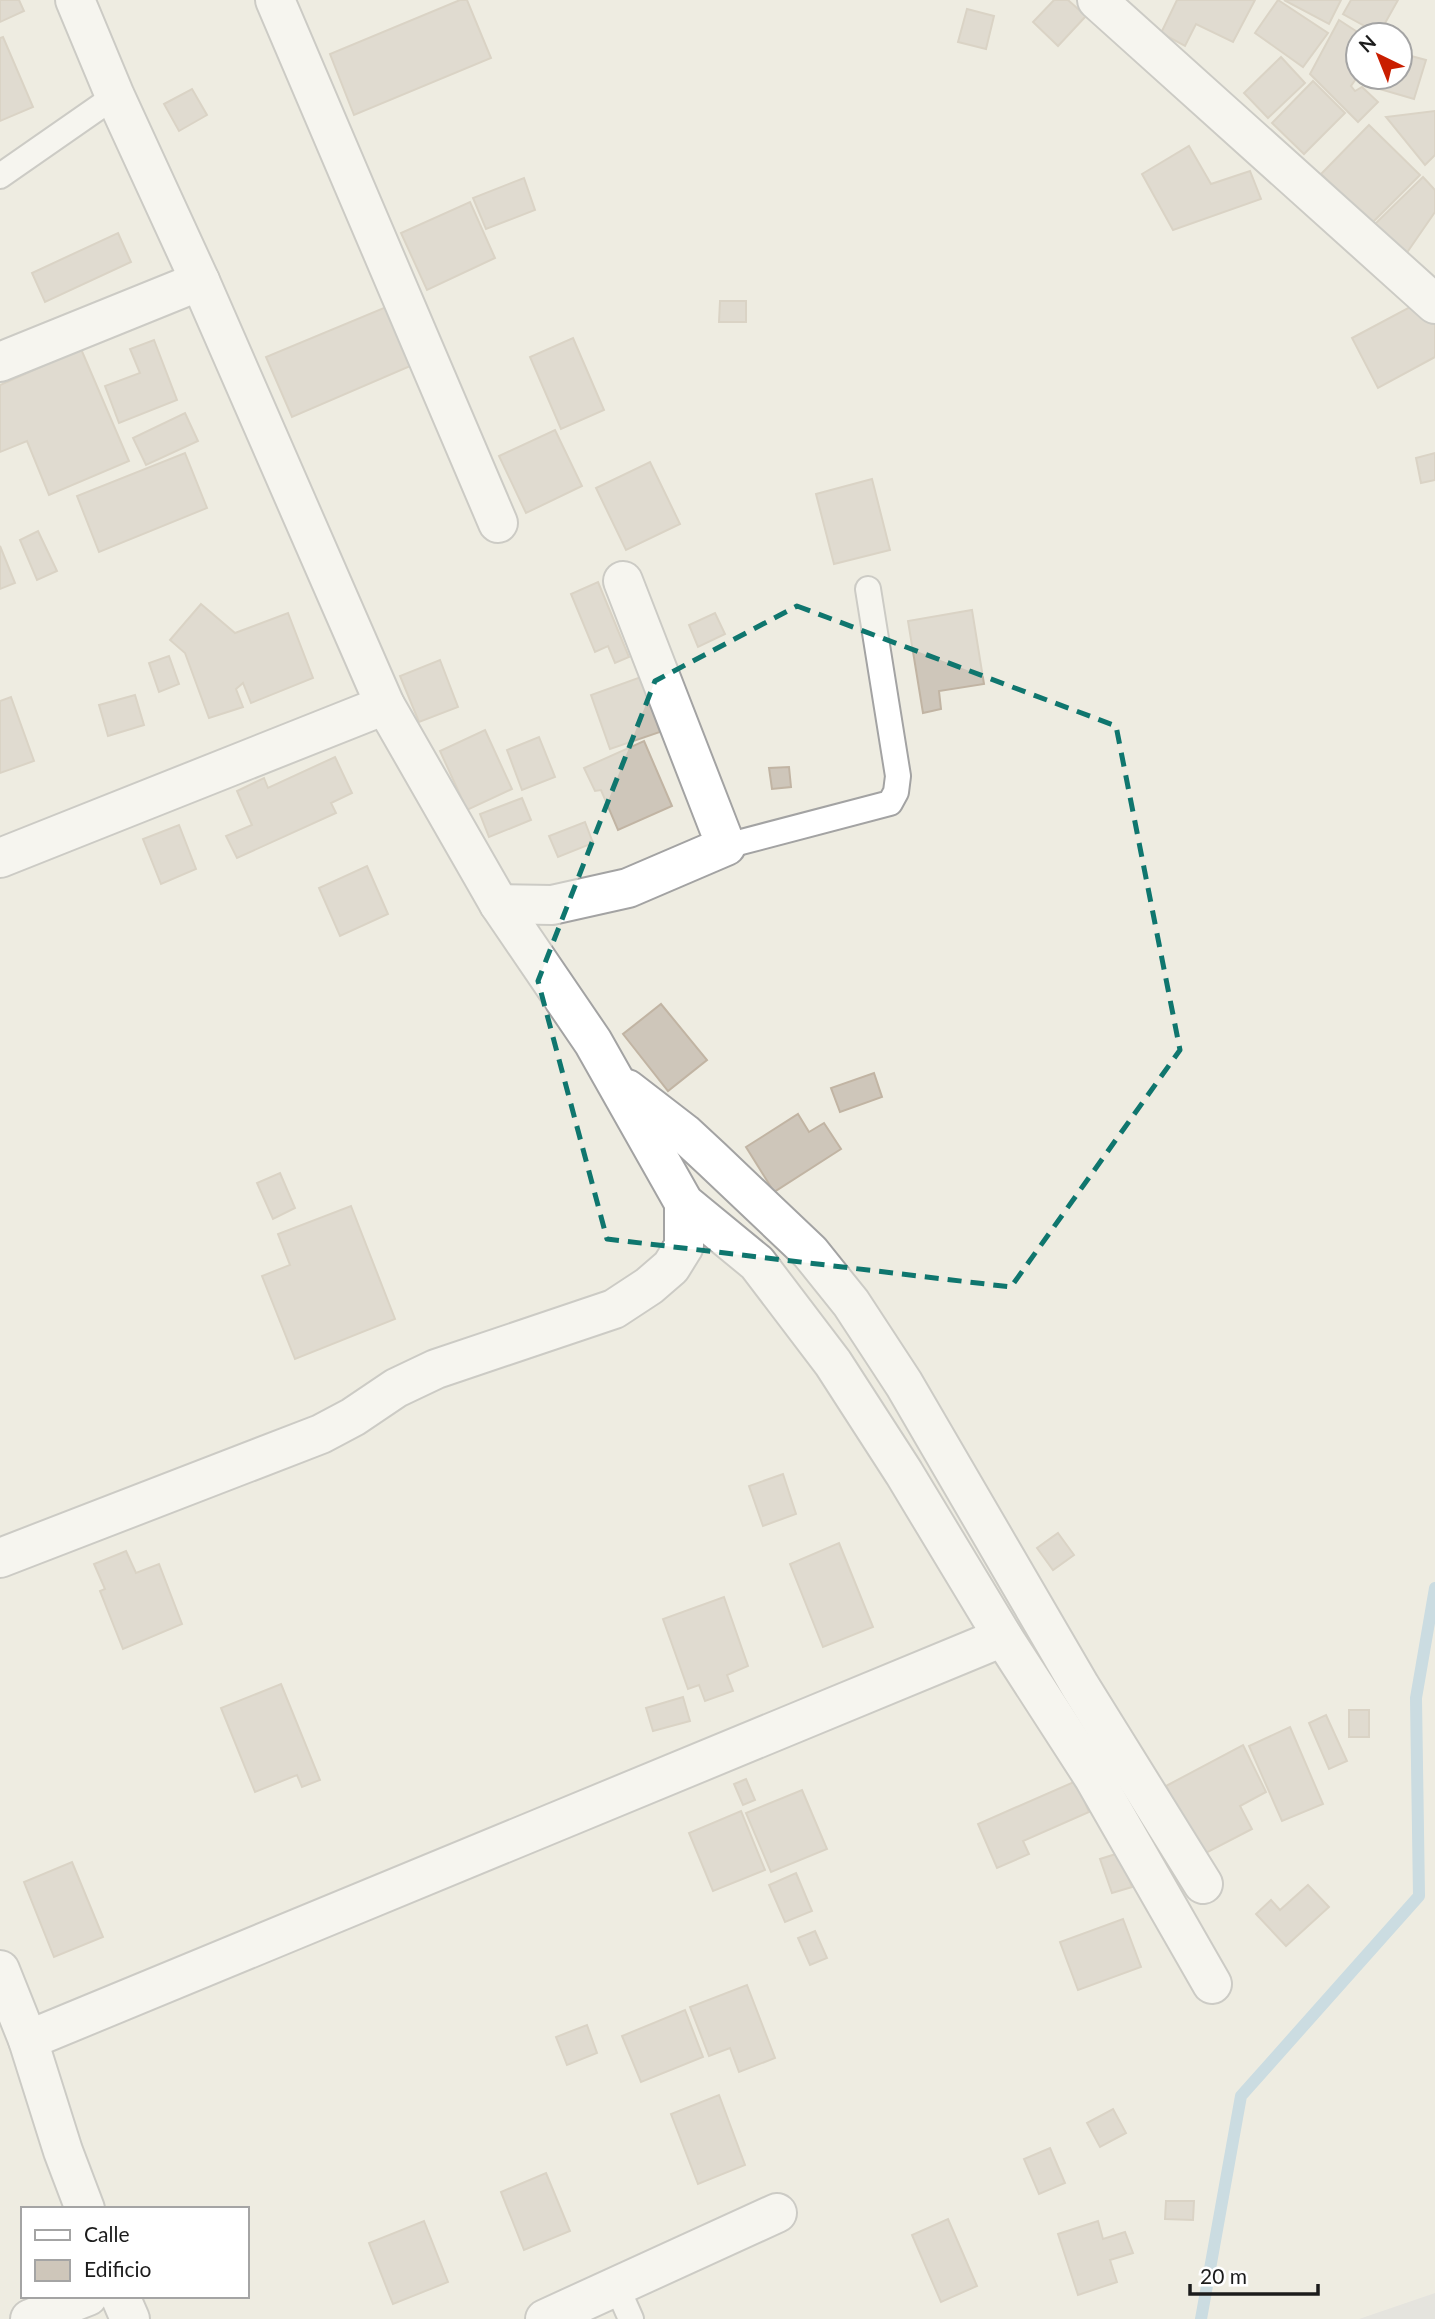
<svg xmlns="http://www.w3.org/2000/svg" width="1435" height="2319" font-family="Lato,sans-serif">
<rect width="100%" height="100%" fill="#eeece1"/>
<path fill="#dad9d9" d="M1435,2293V2319H1359Z"/>
<g fill="none" stroke-linecap="round" stroke-linejoin="round">
<path stroke="#9fc7df" stroke-width="12" d="M1201,2319L1241,2096L1419,1896L1416,1698L1435,1588"/>
</g>
<g fill="#cec6ba" stroke="#c1b4a3" stroke-width="2">
<path d="M0,0H19L24,11L0,22Z"/>
<path d="M460,0H467L491,58L354,115L330,54Z"/>
<path d="M1054,0H1068L1086,16L1058,46L1033,22Z"/>
<path d="M1177,0H1255L1233,42L1196,24L1185,46L1161,33Z"/>
<path d="M1278,0L1328,33L1303,67L1255,33Z"/>
<path d="M1284,0H1341L1329,24Z"/>
<path d="M1351,0H1398L1379,34L1343,14Z"/>
<path d="M967,9L994,16L986,49L958,42Z"/>
<path d="M1339,20L1362,35H1358V76L1351,86L1355,91L1362,87L1378,102L1358,122L1310,74Z"/>
<path d="M3,37L33,107L0,121V38Z"/>
<path d="M1400,53L1426,60L1414,99L1373,87L1376,77H1400Z"/>
<path d="M1281,57L1305,83L1268,118L1244,93Z"/>
<path d="M1313,81L1345,113L1304,154L1272,123Z"/>
<path d="M192,89L207,115L179,131L164,104Z"/>
<path d="M1435,111V155L1425,165L1386,117Z"/>
<path d="M1369,125L1420,175L1372,223L1321,174Z"/>
<path d="M1189,146L1211,184L1250,171L1261,199L1173,230L1142,174Z"/>
<path d="M1423,177L1435,190V212L1406,254L1375,224Z"/>
<path d="M524,178L535,210L486,229L473,198Z"/>
<path d="M470,202L495,258L427,290L401,233Z"/>
<path d="M118,233L131,262L45,302L32,273Z"/>
<path d="M1425,299L1435,319V357L1378,388L1352,338Z"/>
<path d="M720,301H746V322H719Z"/>
<path d="M391,305L415,364L292,417L266,357Z"/>
<path d="M573,338L604,410L561,429L530,357Z"/>
<path d="M154,340L177,400L119,423L105,386L140,373L130,349Z"/>
<path d="M81,349L129,461L49,495L27,441L0,452V385Z"/>
<path d="M185,413L198,441L146,465L133,438Z"/>
<path d="M555,430L582,486L526,513L499,456Z"/>
<path d="M185,453L207,508L99,552L77,496Z"/>
<path d="M1435,453V480L1421,483L1416,458Z"/>
<path d="M650,462L680,524L626,550L596,488Z"/>
<path d="M872,479L890,550L834,564L816,494Z"/>
<path d="M38,531L57,571L37,580L20,540Z"/>
<path d="M0,546L15,583L0,589Z"/>
<path d="M598,582L629,657L615,663L608,646L595,652L571,594Z"/>
<path d="M201,604L235,633L288,613L313,678L251,703L243,683L236,689L243,707L209,718L185,653L170,640Z"/>
<path d="M972,610L984,684L939,691L941,709L923,713L908,621Z"/>
<path d="M715,613L725,634L698,647L689,625Z"/>
<path d="M169,656L179,684L159,692L149,663Z"/>
<path d="M440,660L458,707L419,722L400,676Z"/>
<path d="M641,677L660,732L610,749L591,695Z"/>
<path d="M135,695L144,725L108,736L99,705Z"/>
<path d="M11,697L34,761L0,773V701Z"/>
<path d="M485,730L512,789L467,810L440,751Z"/>
<path d="M539,737L555,777L522,790L507,750Z"/>
<path d="M644,741L672,806L618,830L601,790L595,791L584,768Z"/>
<path d="M335,757L352,793L331,803L336,813L237,858L226,836L252,825L237,791L264,778L268,788Z"/>
<path d="M789,767L791,787L772,789L769,768Z"/>
<path d="M522,798L531,820L489,837L480,814Z"/>
<path d="M585,822L593,843L558,857L549,836Z"/>
<path d="M179,825L196,869L161,884L143,839Z"/>
<path d="M367,866L388,914L340,936L319,888Z"/>
<path d="M661,1004L707,1060L668,1091L623,1034Z"/>
<path d="M874,1073L882,1097L840,1112L831,1088Z"/>
<path d="M798,1114L809,1132L824,1123L841,1149L774,1192L746,1147Z"/>
<path d="M280,1173L295,1208L273,1219L257,1183Z"/>
<path d="M351,1206L395,1319L295,1359L262,1276L290,1265L278,1234Z"/>
<path d="M783,1474L796,1514L763,1526L749,1486Z"/>
<path d="M1058,1533L1074,1555L1053,1570L1037,1548Z"/>
<path d="M839,1543L873,1627L823,1647L790,1564Z"/>
<path d="M126,1551L136,1573L159,1564L182,1624L123,1649L100,1591L105,1589L94,1564Z"/>
<path d="M724,1597L748,1666L727,1675L733,1691L705,1701L699,1685L688,1689L663,1619Z"/>
<path d="M281,1684L320,1780L302,1787L297,1775L255,1792L221,1708Z"/>
<path d="M683,1697L690,1721L653,1731L646,1708Z"/>
<rect x="1349" y="1710" width="20" height="27"/>
<path d="M1326,1715L1347,1761L1329,1769L1309,1723Z"/>
<path d="M1290,1727L1323,1804L1282,1821L1249,1746Z"/>
<path d="M1243,1745L1266,1792L1240,1806L1252,1829L1202,1855L1166,1786Z"/>
<path d="M746,1779L755,1800L743,1805L734,1784Z"/>
<path d="M1076,1781L1089,1812L1023,1841L1029,1854L997,1868L978,1824Z"/>
<path d="M802,1790L827,1849L771,1872L746,1813Z"/>
<path d="M741,1811L765,1870L713,1891L689,1833Z"/>
<path d="M1119,1853L1132,1887L1112,1893L1100,1859Z"/>
<path d="M72,1862L103,1937L54,1957L24,1882Z"/>
<path d="M796,1873L812,1911L785,1922L769,1885Z"/>
<path d="M1308,1885L1329,1907L1286,1946L1256,1914L1271,1900L1280,1910Z"/>
<path d="M1123,1919L1141,1967L1078,1990L1060,1942Z"/>
<path d="M815,1931L827,1958L810,1965L798,1938Z"/>
<path d="M747,1985L775,2058L739,2072L730,2048L709,2056L690,2007Z"/>
<path d="M685,2010L703,2057L641,2082L622,2036Z"/>
<path d="M587,2025L597,2053L567,2065L556,2037Z"/>
<path d="M719,2095L745,2165L698,2184L671,2114Z"/>
<path d="M1113,2109L1126,2133L1100,2147L1087,2123Z"/>
<path d="M1050,2148L1065,2183L1039,2194L1024,2159Z"/>
<path d="M546,2173L570,2231L524,2250L501,2192Z"/>
<path d="M1166,2201H1194L1193,2220L1165,2219Z"/>
<path d="M948,2219L977,2286L941,2302L912,2235Z"/>
<path d="M424,2221L448,2282L393,2304L369,2243Z"/>
<path d="M1098,2221L1103,2239L1125,2232L1133,2253L1110,2260L1117,2282L1078,2295L1058,2234Z"/>
</g>
<g fill="none" stroke-linecap="round" stroke-linejoin="round">
<defs>
<g id="lane">
<path d="M0,176L115,96"/>
<path d="M726,846L890,803L896,792L898,776L868,589"/>
<path d="M616,2285L631,2319"/>
</g>
<g id="street">
<path d="M75,0L115,96L200,281L385,705L499,904L593,1042L684,1203L757,1263L833,1363L904,1473L1003,1637L1094,1778L1212,1984"/>
<path d="M275,0L498,523"/>
<path d="M1097,0L1435,304"/>
<path d="M0,362L200,281"/>
<path d="M0,858L385,705"/>
<path d="M499,904L552,905L628,888L726,846L623,581"/>
<path d="M627,1089L684,1133L712,1159L810,1252L851,1303L904,1384L1080,1686L1203,1884"/>
<path d="M0,1558L321,1434L353,1417L396,1388L436,1369L614,1309L649,1286L671,1267L684,1246V1203"/>
<path d="M0,1970L28,2040L63,2151L85,2209"/>
<path d="M28,2040L1003,1637"/>
<path d="M120,2296L130,2319"/>
<path d="M30,2319L88,2296"/>
<path d="M545,2319L777,2213"/>
</g>
</defs>
<use href="#lane" stroke="#a3a3a3" stroke-width="28"/>
<use href="#street" stroke="#a3a3a3" stroke-width="42"/>
<use href="#lane" stroke="#fff" stroke-width="24"/>
<use href="#street" stroke="#fff" stroke-width="38"/>
</g>
<path d="M0 0H1435V2319H0ZM797,606L1116,726L1180,1050L1011,1287L607,1239L538,981L655,681Z" fill="#eeece1" fill-opacity=".55" fill-rule="evenodd"/>
<path fill="none" stroke="#0f766e" stroke-width="5" stroke-dasharray="14 9" stroke-linejoin="round" d="M797,606L1116,726L1180,1050L1011,1287L607,1239L538,981L655,681Z"/>
<rect x="21" y="2207" width="228" height="91" fill="#ffffff" stroke="#a4a4a4" stroke-width="2"/>
<rect x="35" y="2230" width="35" height="10" fill="#ffffff" stroke="#a4a4a4" stroke-width="2"/>
<text x="84" y="2242" font-size="21" fill="#1c1c1c">Calle</text>
<rect x="35" y="2260" width="35" height="21" fill="#cec6ba" stroke="#a4a4a4" stroke-width="2"/>
<text x="84" y="2277" font-size="21" fill="#1c1c1c">Edificio</text>
<g transform="translate(1379 56) rotate(317)"><circle r="33" fill="#ffffff" stroke="#a4a4a4" stroke-width="2"/>
<path d="M0-5L12 26L0 18L-12 26Z" fill="#c91e00"/>
<text y="-10" font-size="19" font-weight="bold" text-anchor="middle" fill="#1c1c1c">N</text>
</g>
<path d="M1190 2284v10h128v-10" fill="none" stroke="#1c1c1c" stroke-width="3.5"/>
<text x="1200" y="2284" font-size="21" fill="#1c1c1c" stroke="#ffffff" stroke-width="5" paint-order="stroke">20 m</text>
</svg>
